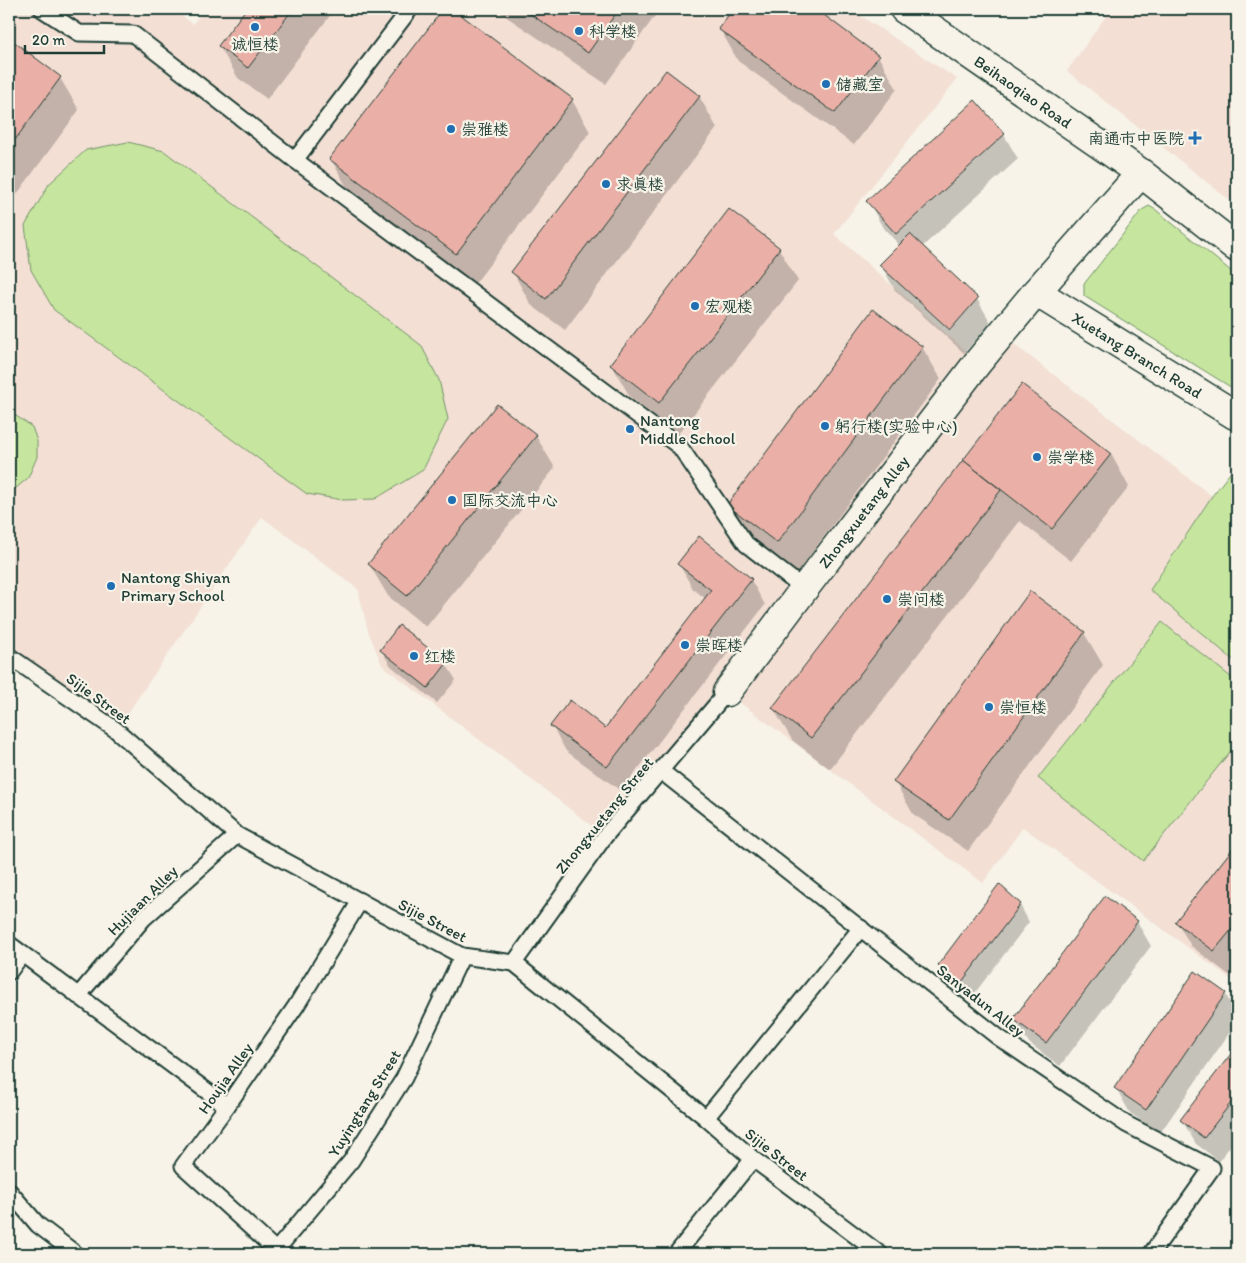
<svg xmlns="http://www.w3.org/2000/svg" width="1246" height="1263" font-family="Itim,'LXGW WenKai TC',sans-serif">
<rect width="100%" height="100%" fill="#f7f3e8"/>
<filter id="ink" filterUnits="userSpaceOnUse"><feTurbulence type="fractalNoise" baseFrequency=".02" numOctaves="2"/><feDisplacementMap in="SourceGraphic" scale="10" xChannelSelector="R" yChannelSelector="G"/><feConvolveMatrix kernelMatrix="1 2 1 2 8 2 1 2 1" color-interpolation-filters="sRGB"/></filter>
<g filter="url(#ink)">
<g fill="#f3dfd4">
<path d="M9,9H70L77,13L81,9H173L193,24L204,9H850L957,79L834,234L978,362L1002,335L1212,496L1150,590L1237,663V971L1231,979L1023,827L983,883L727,693L605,836L382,665L368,631L358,589L262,517L116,730L9,656Z"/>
<path d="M1111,9H1237V206L1067,71Z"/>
</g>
<g fill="#c6e59e" stroke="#729169">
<path d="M128,142L164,151L421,345L439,380L448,419L423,470L375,499L343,500L307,494L54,310L31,270L25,226L49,184L86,150Z"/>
<path d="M1149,206L1156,210L1237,276V391L1084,296V284L1142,210Z"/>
<path d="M9,411L32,427L37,441V457L28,478L9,494Z"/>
<path d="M1237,464V663L1150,590L1212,496Z"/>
<path d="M1162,622L1237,682V743L1143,861L1038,778Z"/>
</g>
<g fill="#0003">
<path d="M247,9H335L267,99L238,78L219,46Z"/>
<path d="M444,9H451L572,100L590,132L474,285L349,191L331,159Z"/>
<path d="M495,9H660L606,84Z"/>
<path d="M735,9H814L878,56L897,89L854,145L738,61L720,29Z"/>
<path d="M9,40L60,78L79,110L9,205Z"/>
<path d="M699,96L717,128L565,330L531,305L513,272Z"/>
<path d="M975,102L1004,135L1018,159L922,247L977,299L991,323L964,353L895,290L881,265L900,246L882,226L868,201Z"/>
<path d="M779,249L798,281L678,434L630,397L612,365Z"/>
<path d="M922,347L941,379L796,574L747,538L728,505Z"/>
<path d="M1022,386L1111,454L1129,487L1071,561L1020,521L830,769L792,740L773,708Z"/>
<path d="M536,436L555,468L426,627L388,596L369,564Z"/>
<path d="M679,564L751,580L765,605L621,791L566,751L552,726L605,730L706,599L693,589Z"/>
<path d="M1084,633L1103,665L968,851L913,814L895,782Z"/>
<path d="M381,650L446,664L456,680L437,703L391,666Z"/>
<path d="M1237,845V965L1229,975L1191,946L1177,922Z"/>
<path d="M1020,905L1029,922L971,998L948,982L939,966Z"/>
<path d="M1137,922L1151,946L1060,1066L1029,1043L1014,1019Z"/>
<path d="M1225,994L1237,1014V1022L1160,1133L1130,1113L1116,1088Z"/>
<path d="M1237,1048V1137L1219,1161L1196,1144L1182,1120Z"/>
</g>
<g fill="#eab0a7" stroke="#1f3d34">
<path d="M246,9H293L248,68L218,46Z"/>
<path d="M443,9H453L573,99L456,254L329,159Z"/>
<path d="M523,9H619L588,53Z"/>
<path d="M733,9H816L879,56L835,113L718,29Z"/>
<path d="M9,38L61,77L9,148Z"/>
<path d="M666,70L700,96L546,299L511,272Z"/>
<path d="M975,100L1005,134L896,234L866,201Z"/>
<path d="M729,209L780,248L659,403L610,365Z"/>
<path d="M910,234L978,298L950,330L879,265Z"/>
<path d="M873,309L923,347L777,543L727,505Z"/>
<path d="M1022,384L1111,454L1052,529L963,460Z"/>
<path d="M497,404L537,435L407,596L368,564Z"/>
<path d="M963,460L1001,490L811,738L772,708Z"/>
<path d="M699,536L752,579L607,767L550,726L570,700L605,728L711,590L677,564Z"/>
<path d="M1030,591L1085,632L949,820L893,782Z"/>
<path d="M399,625L447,663L428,688L380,650Z"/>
<path d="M1237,843V923L1214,951L1175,922Z"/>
<path d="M999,884L1021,904L961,983L938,965Z"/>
<path d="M1105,896L1138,921L1046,1043L1013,1019Z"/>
<path d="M1195,971L1226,993L1146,1110L1114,1088Z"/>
<path d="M1237,1046V1095L1204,1138L1180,1120Z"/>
</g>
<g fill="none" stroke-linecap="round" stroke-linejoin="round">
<defs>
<g id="service">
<path d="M42,9L79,33L133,34L295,160L680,447L746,544L804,589"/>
<path d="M295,160L410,9"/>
<path d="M9,656L116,730L237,835L462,956L514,963L706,1118L753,1159L880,1254"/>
<path d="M661,771L998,1037L1126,1124L1212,1168L1151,1254"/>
<path d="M9,944L227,1106"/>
<path d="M514,963L605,836L727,692"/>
<path d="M9,972L22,954"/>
<path d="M78,996L143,919L237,835"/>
<path d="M706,1118L861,928"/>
<path d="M9,1191L38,1225L76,1254"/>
<path d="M273,1254L351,1161L404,1078L462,956"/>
<path d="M280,1254L183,1166L227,1106L296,1006L360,901"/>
<path d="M676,1254L753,1159"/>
</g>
<g id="minor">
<path id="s1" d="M1036,292L1235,415L1237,413"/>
<path id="s2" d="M727,692L804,589L978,362L1036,292L1141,173"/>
</g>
<g id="secondary">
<path id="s3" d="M904,9L1141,173L1237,248"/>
</g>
</defs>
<use href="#service" stroke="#1f3d34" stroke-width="19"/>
<use href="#minor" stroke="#1f3d34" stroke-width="31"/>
<use href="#secondary" stroke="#1f3d34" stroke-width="31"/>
<use href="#service" stroke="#f7f3e8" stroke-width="15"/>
<use href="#minor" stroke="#f7f3e8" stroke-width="28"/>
<use href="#secondary" stroke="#f7f3e8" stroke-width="28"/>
</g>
</g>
<g fill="#1f6fb2" stroke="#f7f3e8" stroke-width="2">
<circle cx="255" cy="27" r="5"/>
<circle cx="579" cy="31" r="5"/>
<circle cx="826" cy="84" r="5"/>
<circle cx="451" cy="129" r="5"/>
<path d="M1192.5 130.5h5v5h5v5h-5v5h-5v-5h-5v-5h5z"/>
<circle cx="606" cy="184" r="5"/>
<circle cx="695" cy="306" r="5"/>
<circle cx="825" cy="426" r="5"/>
<circle cx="630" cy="429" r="5"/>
<circle cx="1037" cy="457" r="5"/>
<circle cx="452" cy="500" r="5"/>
<circle cx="111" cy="586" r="5"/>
<circle cx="887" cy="599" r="5"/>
<circle cx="685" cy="645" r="5"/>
<circle cx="414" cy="656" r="5"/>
<circle cx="989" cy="707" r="5"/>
</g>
<g text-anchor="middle" stroke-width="4.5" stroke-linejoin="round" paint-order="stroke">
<g font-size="16" fill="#1f3d34" stroke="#f7f3e8" text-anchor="start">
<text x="589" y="37">科学楼</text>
<text x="255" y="50" text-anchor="middle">诚恒楼</text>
<text x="836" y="90">储藏室</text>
<text x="461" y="135">崇雅楼</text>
<text x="1184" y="144" text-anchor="end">南通市中医院</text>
<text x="616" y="190">求真楼</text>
<text x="705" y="312">宏观楼</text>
<text x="640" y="426">Nantong<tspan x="640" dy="18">Middle School</tspan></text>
<text x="835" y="432">躬行楼(实验中心)</text>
<text x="1047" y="463">崇学楼</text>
<text x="462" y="506">国际交流中心</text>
<text x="121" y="583">Nantong Shiyan<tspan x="121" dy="18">Primary School</tspan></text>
<text x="897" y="605">崇问楼</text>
<text x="695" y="651">崇晖楼</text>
<text x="424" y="662">红楼</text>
<text x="999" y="713">崇恒楼</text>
</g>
<g font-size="16" fill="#1f3d34" stroke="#f7f3e8">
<text dy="6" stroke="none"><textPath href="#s3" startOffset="145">Beihaoqiao Road</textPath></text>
<text dy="6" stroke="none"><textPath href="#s1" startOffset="119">Xuetang Branch Road</textPath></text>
<text dy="6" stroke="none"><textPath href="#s2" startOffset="226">Zhongxuetang Alley</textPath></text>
<text transform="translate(99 698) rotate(36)" y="6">Sijie Street</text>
<text transform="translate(604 815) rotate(-51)" y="6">Zhongxuetang Street</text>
<text transform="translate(142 900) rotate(-45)" y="6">Hujiaan Alley</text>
<text transform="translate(433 920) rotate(28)" y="6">Sijie Street</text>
<text transform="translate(981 1000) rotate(38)" y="6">Sanyadun Alley</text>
<text transform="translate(225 1078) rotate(-55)" y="6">Houjia Alley</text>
<text transform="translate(364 1103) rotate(-58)" y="6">Yuyingtang Street</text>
<text transform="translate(777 1154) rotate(38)" y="6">Sijie Street</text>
</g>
</g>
<rect width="1246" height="1263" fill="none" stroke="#f7f3e8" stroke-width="30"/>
<rect x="15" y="15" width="1216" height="1233" fill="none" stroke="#1f3d34" stroke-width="2" filter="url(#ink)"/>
<path d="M25 45v8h79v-8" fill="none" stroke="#1f3d34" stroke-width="2.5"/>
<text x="32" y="45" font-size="15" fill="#1f3d34" stroke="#f7f3e8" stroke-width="4" paint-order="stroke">20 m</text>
</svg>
